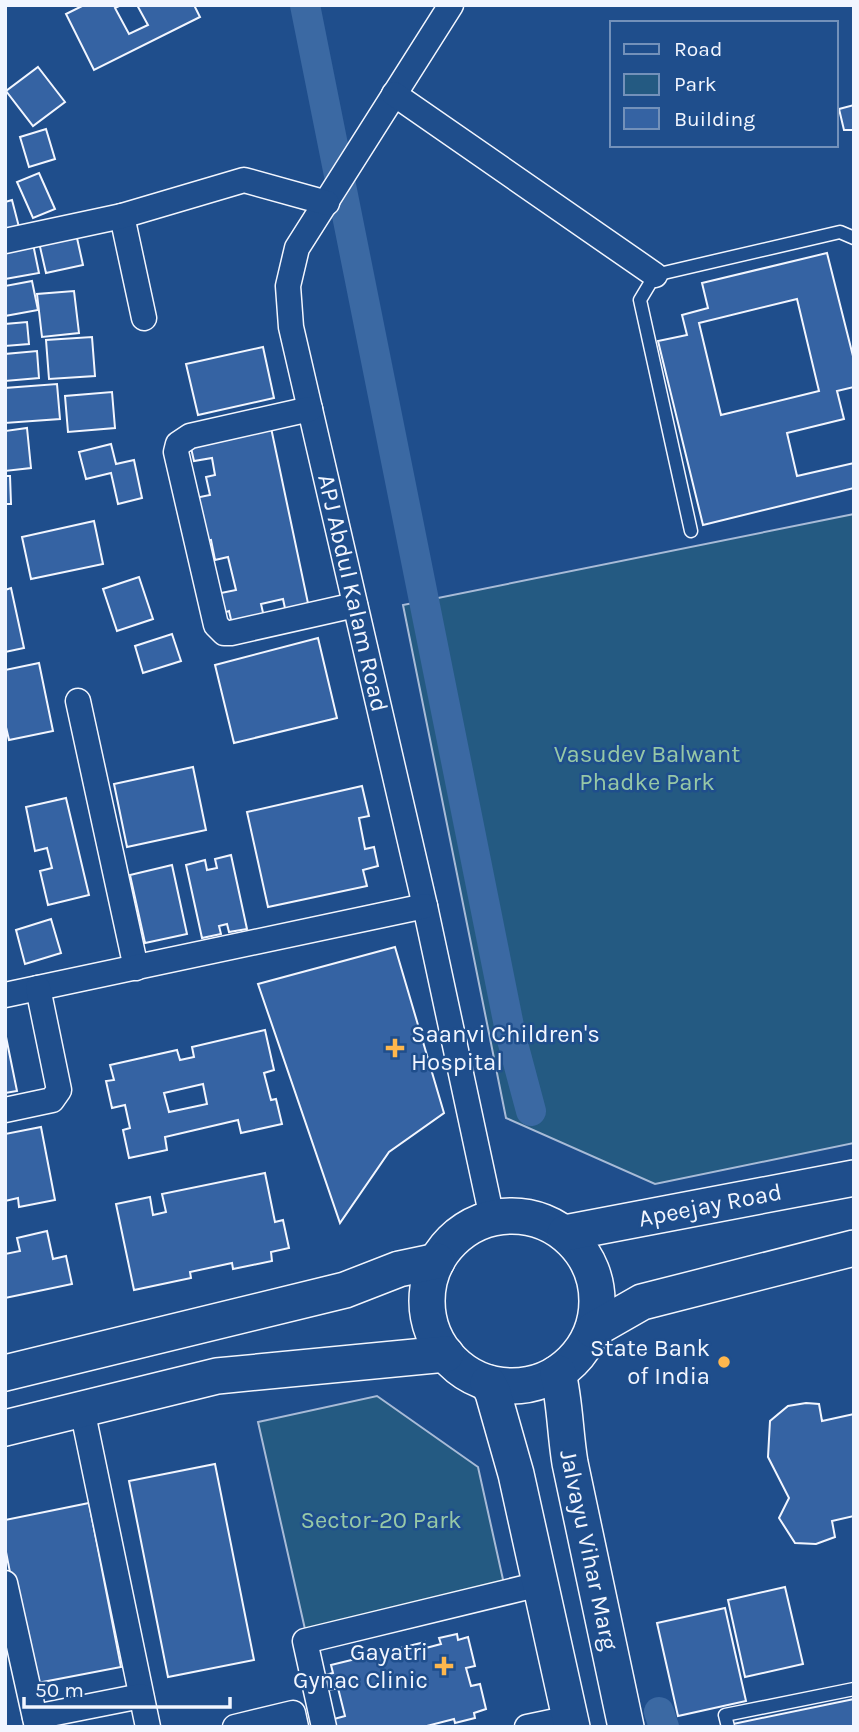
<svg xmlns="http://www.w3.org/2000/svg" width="859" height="1732" font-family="Karla,sans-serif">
<rect width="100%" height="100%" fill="#1f4e8c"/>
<g fill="#245a82" stroke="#a8bbd7" stroke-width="2">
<path d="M854,514V1143L655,1184L506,1118L403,605Z"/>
<path d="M377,1396L478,1467L506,1593L307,1638L258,1422Z"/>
</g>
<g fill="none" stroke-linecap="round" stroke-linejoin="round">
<g stroke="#3b69a3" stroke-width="30">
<path d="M305,5L511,1036L531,1111"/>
<path d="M659,1712L664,1727"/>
</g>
</g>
<g fill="#3563a3" stroke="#f2f6ff" stroke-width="2" fill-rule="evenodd">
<path d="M84,5H121L115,8L129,34L148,25L137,5H194L200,17L94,70L66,14Z"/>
<path d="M38,67L65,102L33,126L6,91Z"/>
<path d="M854,105V130H844L839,109Z"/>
<path d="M46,129L55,159L29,167L20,137Z"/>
<path d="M39,173L55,209L33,218L17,182Z"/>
<path d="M12,200L19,227L5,231V202Z"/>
<path d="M75,229L83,265L46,273L38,238Z"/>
<path d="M33,244L39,273L5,279V249Z"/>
<path d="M827,253L854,360V387L837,391L844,419L787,433L797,476L854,463V488L703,525L658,341L687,335L682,315L708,308L702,283ZM797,299L819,391L721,415L699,323Z"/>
<path d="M32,281L38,310L5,316V286Z"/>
<path d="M74,291L79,333L42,337L37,294Z"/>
<path d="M27,322L29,344L5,346V324Z"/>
<path d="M92,337L95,376L49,379L46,340Z"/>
<path d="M263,347L274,398L198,415L186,364Z"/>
<path d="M37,351L39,378L5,381V354Z"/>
<path d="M57,384L60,419L5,423V388Z"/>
<path d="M112,392L115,428L68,432L65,396Z"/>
<path d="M270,423L309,608L286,613L283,599L261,604L264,617L232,624L229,611L220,614L216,594L236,590L228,557L215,560L211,540L205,541L195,498L210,495L206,477L215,475L212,458L194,461L191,448L244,436L243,429Z"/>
<path d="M27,428L31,468L5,471V431Z"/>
<path d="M111,444L116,464L134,460L142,498L118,504L111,473L86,479L79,452Z"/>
<path d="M5,476H10L11,504H5Z"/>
<path d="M94,521L103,564L31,579L22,537Z"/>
<path d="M139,577L153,619L117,631L103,589Z"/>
<path d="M11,588L24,648L5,652V590Z"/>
<path d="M172,634L181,661L143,673L135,646Z"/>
<path d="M318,638L337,718L234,743L215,665Z"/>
<path d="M39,663L53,731L9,740L5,723V670Z"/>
<path d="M193,767L206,830L127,847L114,784Z"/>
<path d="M362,786L369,816L359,818L365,849L374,847L378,866L363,870L367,886L268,907L247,812Z"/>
<path d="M66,798L89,895L48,905L40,871L52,868L47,848L35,851L26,807Z"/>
<path d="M231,855L247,929L229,932L227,924L219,926L221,934L202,938L186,865L205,860L207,870L217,868L215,859Z"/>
<path d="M172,865L187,934L145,943L130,875Z"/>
<path d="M51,919L61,953L25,964L16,930Z"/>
<path d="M395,947L444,1113L389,1152L340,1223L258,984Z"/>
<path d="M265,1030L274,1070L264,1073L271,1100L276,1099L282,1124L241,1133L238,1120L165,1137L167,1150L129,1158L123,1130L130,1128L125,1105L112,1108L106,1081L114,1080L110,1065L177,1050L180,1060L194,1057L192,1047ZM203,1084L207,1104L169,1112L164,1093Z"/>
<path d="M5,1032L17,1091L5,1093Z"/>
<path d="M41,1127L55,1200L19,1207L18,1198L5,1201V1134Z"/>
<path d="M265,1173L275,1222L283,1220L289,1248L271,1252L272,1261L233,1269L232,1263L190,1272L191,1278L134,1290L116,1204L150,1197L153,1215L166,1212L162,1194Z"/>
<path d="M47,1231L53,1259L66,1256L72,1284L5,1298V1254L20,1251L17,1238Z"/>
<path d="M806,1403L819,1404L822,1421L854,1414V1516L832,1521L835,1537L816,1544L795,1543L779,1518L789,1498L768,1457L770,1421L788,1406Z"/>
<path d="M215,1464L254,1660L168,1677L129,1481Z"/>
<path d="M89,1503L121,1667L32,1684L5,1547V1520Z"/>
<path d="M785,1587L803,1664L745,1677L728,1600Z"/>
<path d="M725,1608L746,1701L678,1716L657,1623Z"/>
<path d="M457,1634L458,1640L468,1637L475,1666L466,1668L471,1686L480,1684L486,1709L474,1713L475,1718L455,1723L454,1719L423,1727H335L334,1719L345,1716L338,1688L325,1691L321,1676L333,1673L331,1665L425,1642L426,1648L441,1644L439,1638Z"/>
<path d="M854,1699V1727H734L733,1724Z"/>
</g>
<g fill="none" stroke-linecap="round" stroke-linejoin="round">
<defs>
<g id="lane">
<path d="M691,531L640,300L655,275L840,232L854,238"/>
<path d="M728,1727L725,1715L854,1689"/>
</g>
<g id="street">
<path d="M451,5L297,248L288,286L291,327L425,906L492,1218"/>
<path d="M394,94L655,275"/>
<path d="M122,216L144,318"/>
<path d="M5,241L122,216L244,180L327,203"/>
<path d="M310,409L190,436L178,444L176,452L216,625L224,633H231L355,605"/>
<path d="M78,701L136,968"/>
<path d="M5,995L425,906"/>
<path d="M5,1110L52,1100L59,1090L38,988"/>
<path d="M82,1409L148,1727"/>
<path d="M5,1583L37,1727"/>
<path d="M35,1717L141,1696"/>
<path d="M235,1727L293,1713L296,1727"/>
<path d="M324,1727L305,1641L540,1584"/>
<path d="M527,1727L570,1718"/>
</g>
<g id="secondary">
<circle cx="512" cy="1301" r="85"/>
<path d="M565,1233L854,1178"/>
<path d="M593,1330L642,1302L854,1248"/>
<path d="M5,1373L345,1290L399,1269L437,1261"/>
<path d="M558,1373C565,1402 565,1433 570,1463L626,1727"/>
<path d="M488,1383L493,1393L516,1474L572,1727"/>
<path d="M5,1428L217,1376L446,1354"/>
</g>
</defs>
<use href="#lane" stroke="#f2f6ff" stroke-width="15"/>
<use href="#street" stroke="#f2f6ff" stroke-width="27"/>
<use href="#secondary" stroke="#f2f6ff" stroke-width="38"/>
<use href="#lane" stroke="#1f4e8c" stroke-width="12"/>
<use href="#street" stroke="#1f4e8c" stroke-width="24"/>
<use href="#secondary" stroke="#1f4e8c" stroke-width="35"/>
</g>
<g fill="#ffb74d" stroke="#1f4e8c" stroke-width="2.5">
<path d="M391.5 1037.5h7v7h7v7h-7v7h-7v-7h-7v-7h7z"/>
<circle cx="724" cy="1362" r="7"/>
<path d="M440.5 1655.5h7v7h7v7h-7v7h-7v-7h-7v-7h7z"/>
</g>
<g text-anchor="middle" stroke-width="5" stroke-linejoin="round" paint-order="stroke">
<g font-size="24" fill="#f2f6ff" stroke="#1f4e8c">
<text transform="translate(353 593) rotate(77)" y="8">APJ Abdul Kalam Road</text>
<text transform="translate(710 1205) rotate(-11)" y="8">Apeejay Road</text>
<text transform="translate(589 1550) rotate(78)" y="8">Jalvayu Vihar Marg</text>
</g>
<g font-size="24" fill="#97c8a6" stroke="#1f4e8c">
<text x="647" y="762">Vasudev Balwant<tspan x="647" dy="28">Phadke Park</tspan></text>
<text x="381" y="1528">Sector-20 Park</text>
</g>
<g font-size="24" fill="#f2f6ff" stroke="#1f4e8c" text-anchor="end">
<text x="411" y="1042" text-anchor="start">Saanvi Children's<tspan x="411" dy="28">Hospital</tspan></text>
<text x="710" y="1356">State Bank<tspan x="710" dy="28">of India</tspan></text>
<text x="428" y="1660">Gayatri<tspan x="428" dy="28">Gynac Clinic</tspan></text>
</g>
</g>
<rect width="859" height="1732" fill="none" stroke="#f2f6ff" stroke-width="14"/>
<rect x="610" y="21" width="228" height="126" fill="#1f4e8c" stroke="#7391ba" stroke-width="2"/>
<rect x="624" y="44" width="35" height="10" fill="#1f4e8c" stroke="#7391ba" stroke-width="2"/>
<text x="674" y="56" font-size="21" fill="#f2f6ff">Road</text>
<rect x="624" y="74" width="35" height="21" fill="#245a82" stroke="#7391ba" stroke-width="2"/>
<text x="674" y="91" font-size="21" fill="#f2f6ff">Park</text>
<rect x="624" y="108" width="35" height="21" fill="#3563a3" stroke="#7391ba" stroke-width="2"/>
<text x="674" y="126" font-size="21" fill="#f2f6ff">Building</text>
<path d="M24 1697v10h206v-10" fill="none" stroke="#f2f6ff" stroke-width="3.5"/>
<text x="35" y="1697" font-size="21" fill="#f2f6ff" stroke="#1f4e8c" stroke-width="5" paint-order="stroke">50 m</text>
</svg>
